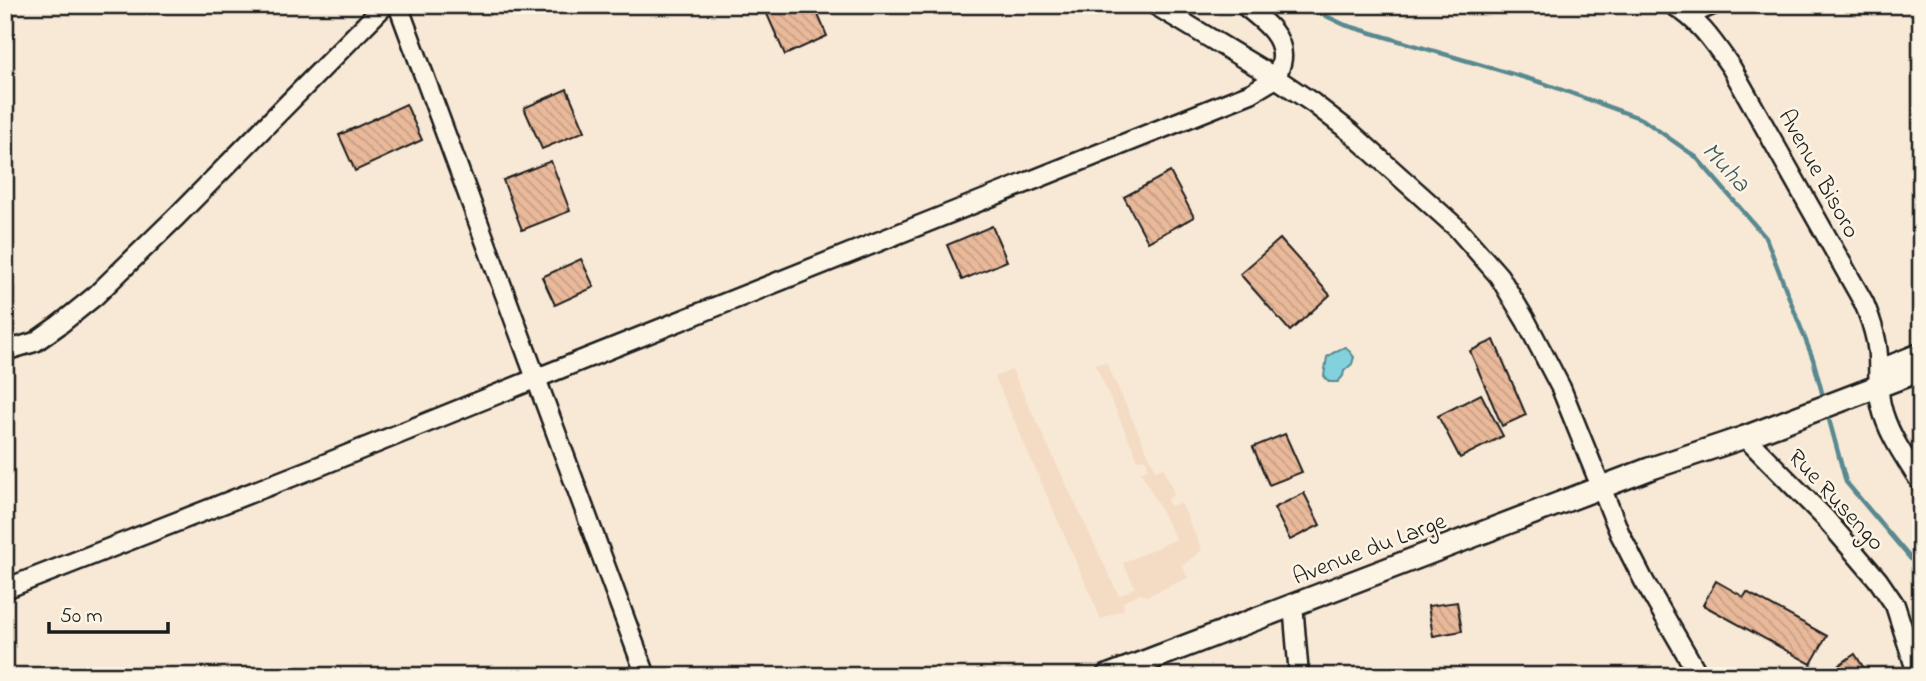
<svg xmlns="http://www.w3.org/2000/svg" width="1926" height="681" font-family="'Indie Flower',sans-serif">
<defs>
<pattern id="building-back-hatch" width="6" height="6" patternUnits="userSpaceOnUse" patternTransform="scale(1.75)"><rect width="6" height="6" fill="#e9b99a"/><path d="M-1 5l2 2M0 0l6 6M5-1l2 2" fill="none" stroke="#c79e84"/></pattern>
</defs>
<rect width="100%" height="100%" fill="#f8e9d6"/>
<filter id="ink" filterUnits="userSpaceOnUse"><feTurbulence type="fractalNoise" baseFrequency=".0143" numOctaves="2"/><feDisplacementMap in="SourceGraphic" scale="14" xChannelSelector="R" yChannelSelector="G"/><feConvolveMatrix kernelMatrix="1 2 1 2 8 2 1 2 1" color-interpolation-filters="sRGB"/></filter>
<g filter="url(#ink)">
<path fill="#f4dbc4" d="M1106,362L1156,471L1164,468L1174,494L1167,500L1170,506L1181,503L1202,550L1182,566L1188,578L1147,596L1139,594L1123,602L1124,609L1101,619L995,377L1012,370L1119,596L1135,587L1123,563L1176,539L1141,472L1148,468L1146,459L1138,460L1095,364Z"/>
<path fill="#82d1dd" stroke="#598990" stroke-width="2" d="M1346,347L1354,357L1352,364L1344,371L1343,376L1338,382H1329L1324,376L1327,357C1331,354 1341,348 1346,347Z"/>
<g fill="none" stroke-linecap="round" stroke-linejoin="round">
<g stroke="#598990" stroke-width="4.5">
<path d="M1303,5L1345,25L1543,83L1642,119L1696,157L1766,238L1813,359L1824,400"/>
<path d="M1827,412L1846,482L1921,571"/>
</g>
</g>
<g fill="url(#building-back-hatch)" stroke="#1c1c1c" stroke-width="2">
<path d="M763,5H814L827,36L785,55Z"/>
<path d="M567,89L585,131L542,149L524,108Z"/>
<path d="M406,104L422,140L355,171L339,135Z"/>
<path d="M551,161L570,211L522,230L503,180Z"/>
<path d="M1170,172L1194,217L1148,242L1124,197Z"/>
<path d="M992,226L1007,261L962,280L947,245Z"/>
<path d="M1280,239L1330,295L1290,331L1240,274Z"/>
<path d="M581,259L594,287L555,305L542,277Z"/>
<path d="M1494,340L1526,415L1502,426L1470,351Z"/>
<path d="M1481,394L1503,436L1460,458L1438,416Z"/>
<path d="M1285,434L1302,472L1269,485L1253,447Z"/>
<path d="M1304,493L1320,525L1290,540L1274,508Z"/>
<path d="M1716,581L1744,597L1747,592L1827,636L1811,664L1703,605Z"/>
<path d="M1457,602L1462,631L1433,636L1428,606Z"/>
<path d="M1855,654L1869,676H1846L1839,665Z"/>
</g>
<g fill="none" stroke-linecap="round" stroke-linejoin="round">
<defs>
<g id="minor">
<path d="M398,5L646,676"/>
<path d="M1155,5L1276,78L1313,103L1349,131L1457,228L1499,276L1526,321L1561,388L1620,534L1644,581L1699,676"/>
<path d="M1673,5C1699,20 1714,43 1731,67L1864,303C1871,320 1877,337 1878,356C1879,373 1877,388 1881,405C1887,433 1906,459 1921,483"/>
<path d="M1689,15L1713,5"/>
<path d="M5,351L35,342L59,325L95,296L176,217L385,5"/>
<path d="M1745,437L1825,518L1878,580L1895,605L1918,676"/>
<path d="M5,589L322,465L537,378L1251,93L1276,78C1278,72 1282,64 1282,57C1283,33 1260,19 1244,5"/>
<path d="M1293,604L1299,676"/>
</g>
<g id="major">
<path d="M1889,367L1921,354"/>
<path d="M1107,676L1649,469L1745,437L1921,370"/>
</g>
</defs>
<use href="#minor" stroke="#1c1c1c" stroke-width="23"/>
<use href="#major" stroke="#1c1c1c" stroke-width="26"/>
<use href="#minor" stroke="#fcf5e5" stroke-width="18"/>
<use href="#major" stroke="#fcf5e5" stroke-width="21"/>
</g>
</g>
<g text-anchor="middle" stroke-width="5" stroke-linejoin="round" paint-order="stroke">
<g font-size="24" fill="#1c1c1c" stroke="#fcf5e5">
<text transform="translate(1820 173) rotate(61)" y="8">Avenue Bisoro</text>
<text transform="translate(1837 499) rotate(47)" y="8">Rue Rusengo</text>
<text transform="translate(1369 548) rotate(-21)" y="8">Avenue du Large</text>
</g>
<g font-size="26" font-style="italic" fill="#405b60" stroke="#fcf5e5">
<text transform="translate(1727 166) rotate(47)" y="9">Muha</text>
</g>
</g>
<rect width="1926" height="681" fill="none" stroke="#fcf5e5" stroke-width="28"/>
<rect x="14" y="14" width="1898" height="653" fill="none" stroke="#1c1c1c" stroke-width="2.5" filter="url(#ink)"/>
<path d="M49 622v10h119v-10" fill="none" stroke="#1c1c1c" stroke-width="3.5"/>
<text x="60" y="622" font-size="21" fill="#1c1c1c" stroke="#fcf5e5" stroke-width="5" paint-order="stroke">50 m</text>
</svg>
